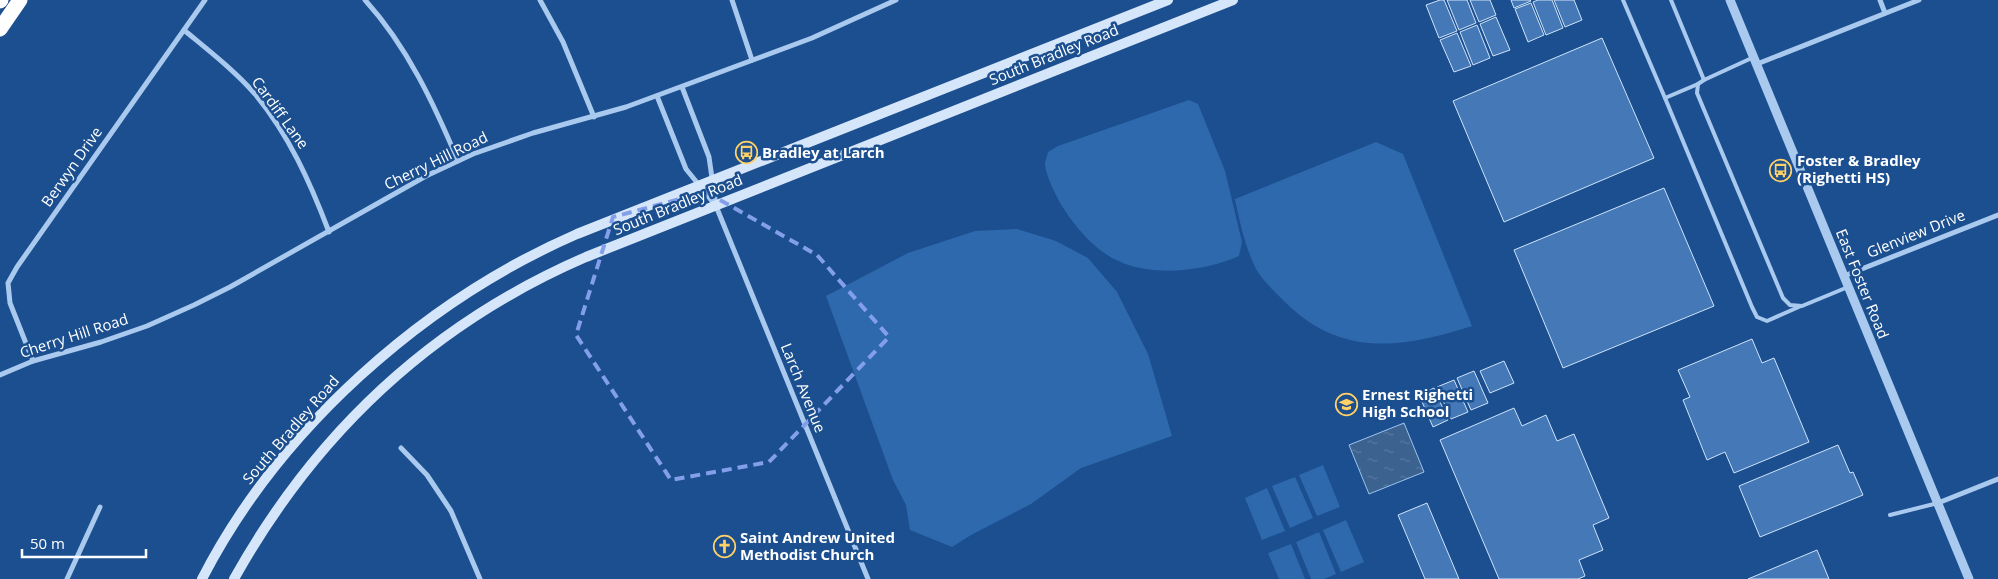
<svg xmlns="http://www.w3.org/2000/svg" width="1998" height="579" font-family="'Open Sans',sans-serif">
<defs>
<pattern id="water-ripples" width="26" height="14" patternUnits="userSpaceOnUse" patternTransform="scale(1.25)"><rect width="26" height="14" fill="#3c6290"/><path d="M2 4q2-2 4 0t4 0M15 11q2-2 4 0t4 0" fill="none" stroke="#597aa1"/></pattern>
</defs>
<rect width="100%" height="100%" fill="#1b4f8f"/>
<g fill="#2e69ad">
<path d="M1189,100L1198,104L1225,171L1242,242L1239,256C1203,272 1149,278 1112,258C1093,247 1076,228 1064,209C1058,200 1045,175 1045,163C1046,160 1047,156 1048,152L1058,146Z"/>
<path d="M1376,142L1403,154L1472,326C1403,348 1342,358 1286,303C1276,293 1263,281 1256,269C1245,247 1240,223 1235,199Z"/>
<path d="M1017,229L1056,241L1088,258L1117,292L1148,354L1172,436L1081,468L1031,504L971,535L952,547L910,530L906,505L893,480L826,296L908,253L975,231Z"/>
<path d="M1323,465L1340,507L1317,516L1299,475Z"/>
<path d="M1295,477L1313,518L1290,528L1272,486Z"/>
<path d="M1267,488L1285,531L1262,540L1245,498Z"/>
<path d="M1346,520L1364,562L1341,572L1323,530Z"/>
<path d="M1319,532L1336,574L1324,579H1311L1296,542Z"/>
<path d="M1291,544L1305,579H1279L1268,553Z"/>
</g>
<path fill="url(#water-ripples)" stroke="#9cc4f0" d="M1404,423L1424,472L1369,494L1349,445Z"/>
<g fill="#4478b7" stroke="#cfe3fa">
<path d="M1440,0H1444L1457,31L1439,38L1426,5Z"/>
<path d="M1447,0H1467L1476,23L1459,30Z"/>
<path d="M1470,0H1490L1496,15L1479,22Z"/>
<path d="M1511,0H1530L1531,1L1514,8Z"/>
<path d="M1538,0H1552L1563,28L1546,35L1533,2Z"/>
<path d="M1554,0H1574L1582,20L1565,27Z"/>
<path d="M1531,3L1544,35L1528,42L1515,9Z"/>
<path d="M1496,17L1510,50L1493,56L1480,24Z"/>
<path d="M1477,25L1490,58L1473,65L1460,32Z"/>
<path d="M1457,33L1471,66L1454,72L1440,40Z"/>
<path d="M1602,38L1654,158L1504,222L1453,101Z"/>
<path d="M1664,188L1714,306L1563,368L1514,250Z"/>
<path d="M1752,339L1762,363L1774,358L1809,442L1734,473L1725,452L1707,460L1683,400L1690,397L1678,370Z"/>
<path d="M1504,361L1514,383L1490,393L1480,371Z"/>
<path d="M1474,371L1488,403L1471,410L1457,378Z"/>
<path d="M1454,380L1468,412L1451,419L1437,387Z"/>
<path d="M1434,388L1448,420L1433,427L1419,395Z"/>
<path d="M1514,408L1522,426L1546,415L1557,441L1574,434L1609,518L1593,525L1603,550L1579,560L1585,576L1578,579H1499L1440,440Z"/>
<path d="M1838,445L1850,473L1853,472L1863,495L1760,537L1739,486Z"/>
<path d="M1427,503L1459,579H1425L1398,515Z"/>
<path d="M1817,550L1829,579H1748Z"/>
</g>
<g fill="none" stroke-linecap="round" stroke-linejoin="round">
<g stroke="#a9c9ee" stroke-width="4">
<path d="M1623,0L1665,98L1698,84"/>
<path d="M1671,0L1704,80"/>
<path d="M1754,57L1704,80L1698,84L1697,93L1783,298L1790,305L1802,306L1848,287"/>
<path d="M1665,98L1752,307L1757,317L1767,321L1801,306"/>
<path d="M1890,515L1938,503"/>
</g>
<g stroke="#a9c9ee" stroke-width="5">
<path d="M365,0C407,46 434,104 458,161"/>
<path d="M540,0L563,42L594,117"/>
<path d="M732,0L752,60"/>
<path d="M1880,0L1885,13"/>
<path d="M184,30C208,50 234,70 255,94C289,135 310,182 329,232"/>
<path d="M1757,64L1919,0"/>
<path d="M682,87L709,157L716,206L868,579"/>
<path d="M657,96L686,169L716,206"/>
<path d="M1844,276L1998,215"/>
<path d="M33,361L10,303L8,283L17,267L205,0"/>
<path d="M0,375L33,361L101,342L147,326L194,305L230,287L426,176L473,154L533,133L626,107L812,38L896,0"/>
<path d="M401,448L427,475L451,511L480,579"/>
<path d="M1938,503L1998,479"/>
<path d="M67,579L100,507"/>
</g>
<path stroke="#a9c9ee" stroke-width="9" d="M1730,0L1969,579"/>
<g stroke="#d6e6fa" stroke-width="10">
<path d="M202,579C279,429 423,301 577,234L1168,0"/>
<path d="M234,579C316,432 431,324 586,257L1233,0"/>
</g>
<g stroke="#fff" stroke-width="15">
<path d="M0,1L1,0"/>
<path d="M0,29L20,0"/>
</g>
</g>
<path fill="none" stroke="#839eea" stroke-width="4" stroke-dasharray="10 6" stroke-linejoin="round" d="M706,192L817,255L889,337L769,462L671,480L576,335L613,217Z"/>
<defs>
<symbol id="bus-ring" viewBox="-11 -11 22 22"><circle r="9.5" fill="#1b4f8f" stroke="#ffd166" stroke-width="1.5"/><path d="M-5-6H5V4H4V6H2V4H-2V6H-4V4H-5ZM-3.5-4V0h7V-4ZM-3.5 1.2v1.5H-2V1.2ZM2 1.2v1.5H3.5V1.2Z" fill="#ffd166"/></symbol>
<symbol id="school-ring" viewBox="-11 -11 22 22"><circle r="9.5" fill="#1b4f8f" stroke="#ffd166" stroke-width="1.5"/><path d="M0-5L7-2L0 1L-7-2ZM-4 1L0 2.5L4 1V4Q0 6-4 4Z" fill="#ffd166"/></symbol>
<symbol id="church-ring" viewBox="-11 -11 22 22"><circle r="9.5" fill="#1b4f8f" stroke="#ffd166" stroke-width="1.5"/><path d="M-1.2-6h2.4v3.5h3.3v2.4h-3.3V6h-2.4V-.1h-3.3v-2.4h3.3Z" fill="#ffd166"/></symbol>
</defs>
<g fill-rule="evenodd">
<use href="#bus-ring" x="734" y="140" width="25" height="25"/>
<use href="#bus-ring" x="1768" y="158" width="25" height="25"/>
<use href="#school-ring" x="1334" y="392" width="25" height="25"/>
<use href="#church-ring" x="712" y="534" width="25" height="25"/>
</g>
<g text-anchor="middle" stroke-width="5" stroke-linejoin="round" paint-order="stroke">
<g font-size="15" fill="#fff" stroke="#1b4f8f">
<text transform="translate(1054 55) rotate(-22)" y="5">South Bradley Road</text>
<text transform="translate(280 113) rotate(54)" y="5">Cardiff Lane</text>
<text transform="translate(436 161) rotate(-26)" y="5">Cherry Hill Road</text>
<text transform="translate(72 167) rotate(-55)" y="5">Berwyn Drive</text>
<text transform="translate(678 205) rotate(-22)" y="5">South Bradley Road</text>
<text transform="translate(1916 234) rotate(-22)" y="5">Glenview Drive</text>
<text transform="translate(1862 284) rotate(68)" y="5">East Foster Road</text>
<text transform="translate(74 336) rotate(-18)" y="5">Cherry Hill Road</text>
<text transform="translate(803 388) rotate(68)" y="5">Larch Avenue</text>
<text transform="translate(291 430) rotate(-49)" y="5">South Bradley Road</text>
</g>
<g font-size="15" font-weight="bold" fill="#fff" stroke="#1b4f8f" text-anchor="start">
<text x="762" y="158">Bradley at Larch</text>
<text x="1797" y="166">Foster &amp; Bradley<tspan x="1797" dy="17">(Righetti HS)</tspan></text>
<text x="1362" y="400">Ernest Righetti<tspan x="1362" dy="17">High School</tspan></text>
<text x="740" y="543">Saint Andrew United<tspan x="740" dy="17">Methodist Church</tspan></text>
</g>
</g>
<path d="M22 549v8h124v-8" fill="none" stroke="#ffffff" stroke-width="2.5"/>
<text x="30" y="549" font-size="15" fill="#ffffff" stroke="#1b4f8f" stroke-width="4" paint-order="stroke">50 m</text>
</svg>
